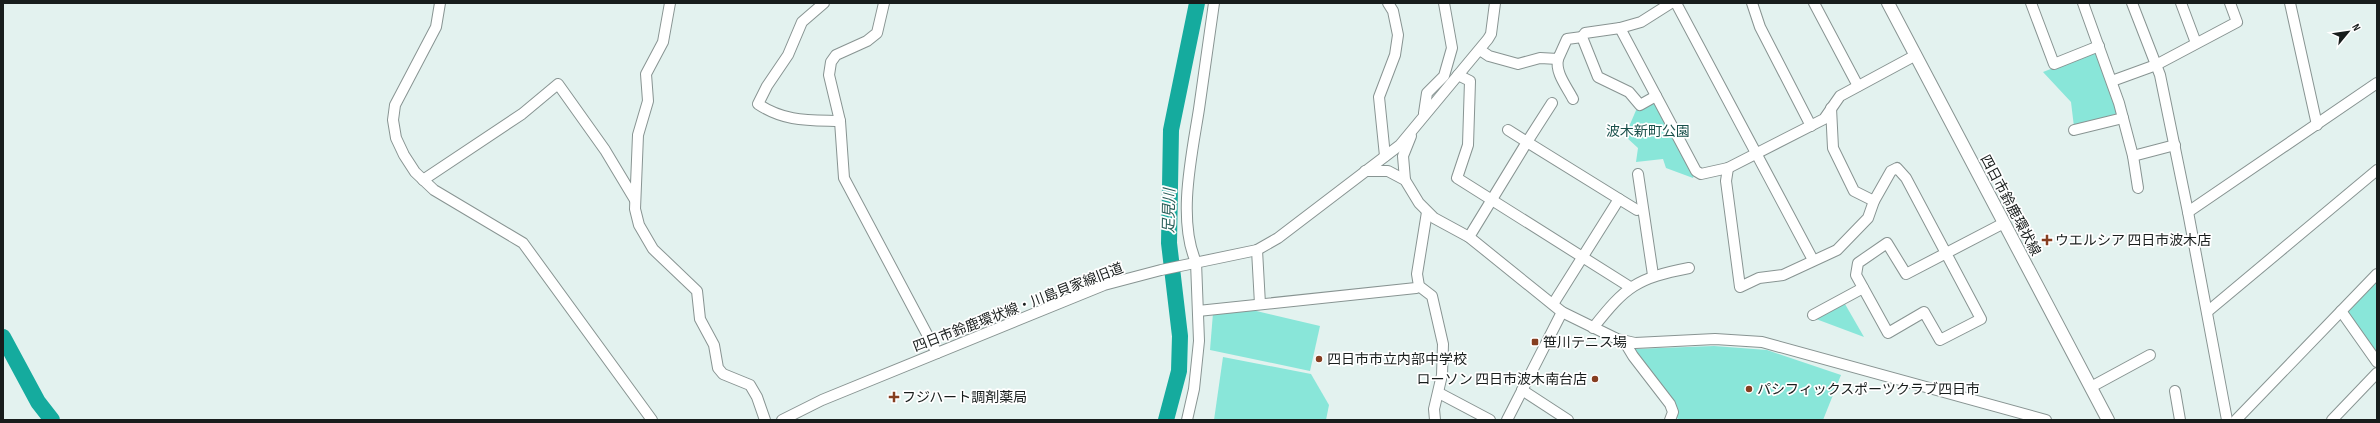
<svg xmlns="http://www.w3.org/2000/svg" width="2380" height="423" font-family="'Sofia Sans Condensed','Noto Sans JP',sans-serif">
<rect width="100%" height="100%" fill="#e3f2ef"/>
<g fill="#89e6d9">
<path d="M2094,52L2098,54L2118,116L2074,127L2071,102L2043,72Z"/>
<path d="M1652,102L1655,104L1694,175L1693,178L1666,168L1663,159L1636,162L1638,148L1625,136L1637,108Z"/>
<path d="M2377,279V356L2347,314L2348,310Z"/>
<path d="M1845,304L1864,337L1816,319Z"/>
<path d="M1248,309L1320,326L1310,371L1210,350L1213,313Z"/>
<path d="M1714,346L1767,350L1841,375L1823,420H1681L1674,417L1634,349Z"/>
<path d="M1223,357L1311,374L1329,405L1326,420H1214Z"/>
</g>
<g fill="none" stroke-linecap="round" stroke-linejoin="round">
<g stroke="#15ab9e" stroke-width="16">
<path d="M3,337L38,402L52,420"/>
<path d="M1166,420L1179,371L1180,336L1169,243L1171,130L1197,3"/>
</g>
<defs>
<g id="minor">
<path d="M440,3L436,27L395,105L393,120L396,138L404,155L415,172L434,190L523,243L652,420"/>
<path d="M670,3L663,42L646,74L648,101L638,135L635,209L639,225L653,249L697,291L700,319L714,345L718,368L723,374L750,385L757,397L765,420"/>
<path d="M824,3L802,22L788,55L767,86L758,104C785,122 809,120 840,121"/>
<path d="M884,3L877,33L867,41L836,55L831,62L829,75L840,121L844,178L937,353"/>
<path d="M1676,3L1813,260"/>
<path d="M1752,3L1760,27L1811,126"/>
<path d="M1814,3L1858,86"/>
<path d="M2031,3L2054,64L2099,46"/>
<path d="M2083,3L2119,103L2133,156L2175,145"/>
<path d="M2132,3L2160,75L2188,212L2227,420"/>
<path d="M2181,3L2196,43"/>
<path d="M2290,3L2317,125"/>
<path d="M1620,28L1696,171L1701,174L1728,168L1824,119L1840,96L1916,55"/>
<path d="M1480,50L1489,56L1518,64L1540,58L1558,59L1567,39L1582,37"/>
<path d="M1558,59C1555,73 1567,87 1573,99"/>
<path d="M1458,75L1470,81L1468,145L1457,178L1630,287"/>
<path d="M2112,81L2156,65L2237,22L2230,3"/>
<path d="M1656,96L1640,105L1629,92L1598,77L1582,37L1585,33L1620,28L1641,22L1671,3"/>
<path d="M1831,108L1833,148L1854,191L1874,201"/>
<path d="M1424,113L1427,93L1444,76L1452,48L1444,3"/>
<path d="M1508,130L1527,142L1552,103"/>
<path d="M2074,130L2123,118"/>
<path d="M1385,156L1379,97L1395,55L1398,35L1393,11L1388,3"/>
<path d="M2133,156L2138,188"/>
<path d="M1728,168L1726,181L1740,287L1759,278L1783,275L1837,250L1868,218L1874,201L1891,171L1897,168L1906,178L1981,319L1940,340L1924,312L1888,333L1856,275L1858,263L1887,243L1906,274L2004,223"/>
<path d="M1365,171H1388L1405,180L1419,203L1434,218L1469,237L1562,312L1617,339L1635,343L1715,339L1762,342L2046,420"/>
<path d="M1638,174L1653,275"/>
<path d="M423,180L522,114L558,84L605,150L635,200"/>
<path d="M1405,180L1403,156L1411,136"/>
<path d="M1619,199L1637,210"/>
<path d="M1427,212L1417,274L1419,286L1432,296L1443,344L1442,375L1434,409L1435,420"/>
<path d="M2188,212L2377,83"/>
<path d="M1469,237L1527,142L1619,199L1553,304"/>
<path d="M1257,250L1260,304"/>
<path d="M1198,311L1416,288L1419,286"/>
<path d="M2341,311L2377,362"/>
<path d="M2207,312L2377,170"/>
<path d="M1813,315L1863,288"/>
<path d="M1593,328C1626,286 1637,278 1689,268"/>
<path d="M1624,341L1633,356L1670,404L1673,412L1670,420"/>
<path d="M2091,387L2150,355"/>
<path d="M1522,390L1568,420"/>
<path d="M2175,391L2180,420"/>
<path d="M1439,393L1490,420"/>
<path d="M782,420L822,400L1104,285L1161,270L1257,250L1278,238L1400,145L1488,39L1491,34L1495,3"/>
<path d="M1187,420L1194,389L1199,341L1196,262C1177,219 1192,154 1199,109C1204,73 1209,38 1214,3"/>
<path d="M1507,420L1562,312"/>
<path d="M2236,420L2377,274"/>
<path d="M2332,420L2377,373"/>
</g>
<path id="major" d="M1888,3L2108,420"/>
</defs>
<use href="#minor" stroke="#889492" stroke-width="12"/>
<use href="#major" stroke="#889492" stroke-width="14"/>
<use href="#minor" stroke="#fff" stroke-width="10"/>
<use href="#major" stroke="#fff" stroke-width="12"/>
</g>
<g fill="#863e20" stroke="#fff" stroke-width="1.5">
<path d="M2045 234h4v4h4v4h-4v4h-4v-4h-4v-4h4z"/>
<rect x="1531" y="338" width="8" height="8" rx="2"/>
<circle cx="1319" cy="359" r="4"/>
<circle cx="1595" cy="379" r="4"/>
<circle cx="1749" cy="389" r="4"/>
<path d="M892 391h4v4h4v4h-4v4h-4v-4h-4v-4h4z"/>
</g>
<g text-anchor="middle" stroke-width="3.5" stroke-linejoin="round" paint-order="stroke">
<g font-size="14" fill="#18504a" stroke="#fff">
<text x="1648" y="136">波木新町公園</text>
</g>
<g font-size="14" fill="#181d1c" stroke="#fff">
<text transform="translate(2011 205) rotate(62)" y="5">四日市鈴鹿環状線</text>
<text transform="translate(1018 307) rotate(-21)" y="5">四日市鈴鹿環状線・川島貝家線旧道</text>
</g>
<g font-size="14" fill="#181d1c" stroke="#fff" text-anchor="start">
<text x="2055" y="245">ウエルシア 四日市波木店</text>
<text x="1543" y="347">笹川テニス場</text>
<text x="1327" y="364">四日市市立内部中学校</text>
<text x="1587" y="384" text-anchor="end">ローソン 四日市波木南台店</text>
<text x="1757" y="394">パシフィックスポーツクラブ四日市</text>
<text x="902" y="402">フジハート調剤薬局</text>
</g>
<g font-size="15" font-style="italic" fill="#2a5f59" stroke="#fff">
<text transform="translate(1169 211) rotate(-89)" y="5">足見川</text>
</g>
</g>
<rect width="2380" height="423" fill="none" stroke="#181d1c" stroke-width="8"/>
<g transform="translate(2348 32) rotate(61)" stroke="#ffffff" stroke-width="3" paint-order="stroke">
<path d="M0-3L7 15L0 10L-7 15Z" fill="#181d1c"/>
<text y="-6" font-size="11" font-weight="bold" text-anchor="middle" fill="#181d1c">N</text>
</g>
</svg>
